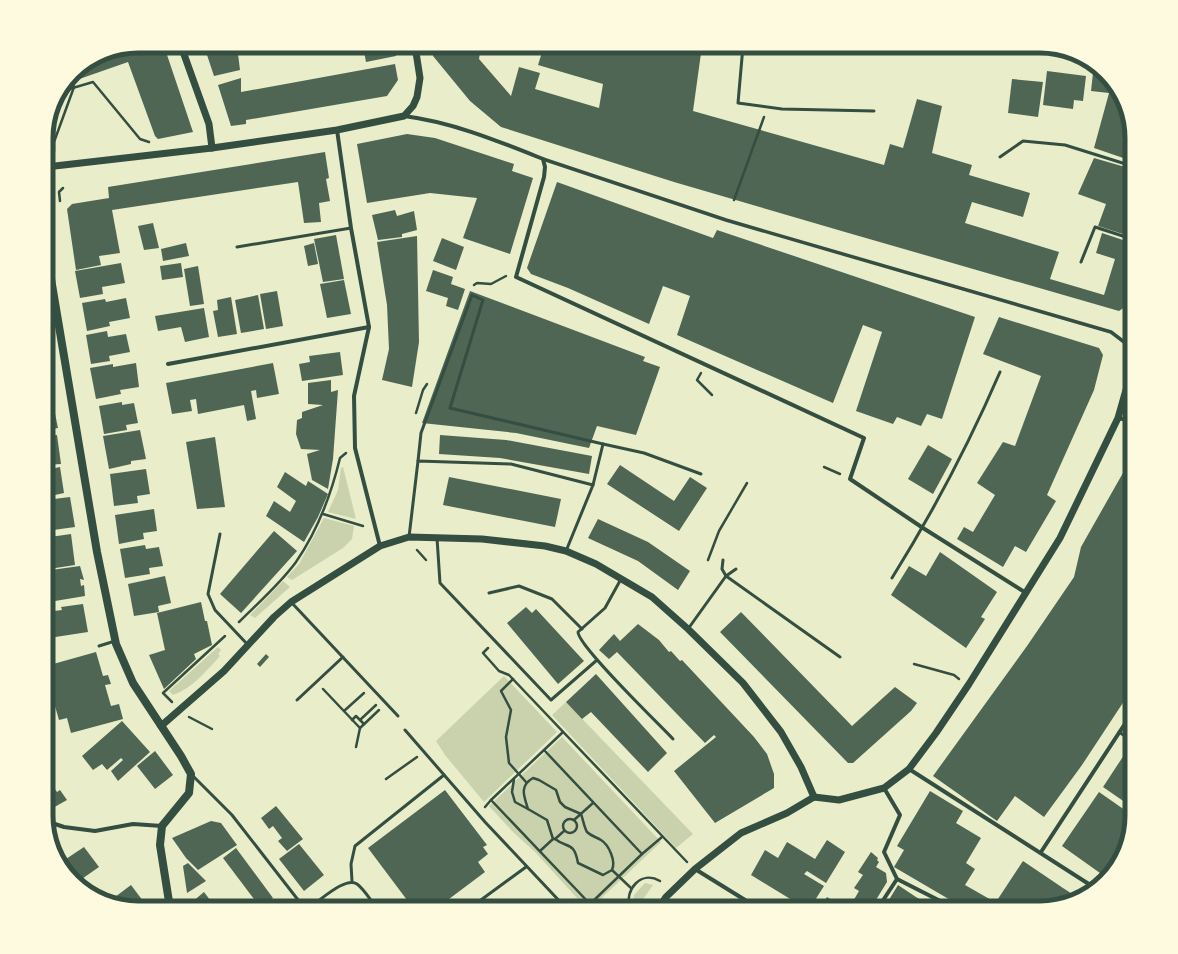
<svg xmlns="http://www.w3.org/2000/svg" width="1178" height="954" font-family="'Archivo Narrow',sans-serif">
<rect width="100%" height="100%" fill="#e9edc9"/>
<g fill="#cad2ad">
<path d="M343,467L356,519L328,512L338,490L341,468Z"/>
<path d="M324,518L354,526L352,539L343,548L292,580L287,577L299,564Z"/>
<path d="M283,581L290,587L255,618L250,615Z"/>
<path d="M218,647L221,650L218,654L220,656C206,671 193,688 173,695L169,691Z"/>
<path d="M504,676L557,732L484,802L445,755L436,741Z"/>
<path d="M566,702L693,834L676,848L552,715Z"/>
<path d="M562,737L661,842L591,908H586L536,853L513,832L489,806Z"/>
<path d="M645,883L653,885L637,908H633L634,895Z"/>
<path d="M702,900L712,901L727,908H680L689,902Z"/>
</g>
<g fill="#4f6655">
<path d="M138,46H164L193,132L158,139L155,136L128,62L65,84L77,69L103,53Z"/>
<path d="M204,46H237L240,70L214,76Z"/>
<path d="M297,46H337V47L298,55Z"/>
<path d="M363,46H395L396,56L366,62Z"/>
<path d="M433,46H481L479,59L511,96L519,67L540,73L535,89L599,108L603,84L538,65L544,46H702L693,111L884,165L890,144L903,148L917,99L942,106L932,153L972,165L969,175L1030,193L1023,217L972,202L965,223L1059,252L1050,279L1104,295L1115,259L1096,253L1102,233L1132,243V283L1125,307L1119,311L845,232L674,182L501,127L470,101L433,56Z"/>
<path d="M395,64L398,80L387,96L246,120V124L231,126L218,85L241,78V92Z"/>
<path d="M1047,71L1086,76L1083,101L1074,100L1073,109L1043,105Z"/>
<path d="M1093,73L1105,74L1123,97L1132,138V161L1094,148L1109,93L1091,91Z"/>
<path d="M1012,79L1043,82L1038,117L1008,113Z"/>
<path d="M407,134L435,138L514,164L512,171L533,178L510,254L463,238L477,198L430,193L367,203L357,144Z"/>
<path d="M325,152L329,178L326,179L330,201L319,203L321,222L304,223L298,182L112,210L120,253L99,256L101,265L76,270L67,209L72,204L109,198L108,187Z"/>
<path d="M1094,158L1132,169V237L1098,226L1106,204L1078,194Z"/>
<path d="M557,182L713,238L717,230L975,317L942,419L927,414L921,426L897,417L893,424L856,411L882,332L863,325L833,403L677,335L690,296L663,286L649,324L568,288L531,274L527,268Z"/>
<path d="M395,210L397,216L414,211L417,230L402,234V237L378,240L372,215Z"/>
<path d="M153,223L159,248L144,250L138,226Z"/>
<path d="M336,235L344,279L323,282L314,239Z"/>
<path d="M417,236L419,342L412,387L382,380L389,349L387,305L377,242Z"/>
<path d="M442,238L464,247L456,270L433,261Z"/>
<path d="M186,243L189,256L163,261L161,249Z"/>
<path d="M314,243L318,264L308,266L304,246Z"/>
<path d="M121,263L125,283L102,287L103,294L80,298L75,271Z"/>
<path d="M181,263L183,277L162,280L160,266Z"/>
<path d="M198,266L204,304L190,306L184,269Z"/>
<path d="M433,270L453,277L451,284L465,289L458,310L446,306L448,298L426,291Z"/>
<path d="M344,280L351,314L327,318L320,284Z"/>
<path d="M277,291L283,326L266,329L260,294Z"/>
<path d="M470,291L645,357L643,361L660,367L636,435L597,426L589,448L516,433L422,423Z"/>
<path d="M258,295L264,329L241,333L235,300Z"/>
<path d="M231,297L237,334L218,337L213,311L218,310L217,300Z"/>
<path d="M126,298L130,318L109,322L110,326L87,331L82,303L105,299L106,302Z"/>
<path d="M204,308L209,337L185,342L181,327L158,331L155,316Z"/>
<path d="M999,317L1099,348L1103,355L1094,390L1047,495L1056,501L1026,552L1015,546L1003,567L957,539L964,527L973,532L995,495L977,483L1003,442L1015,446L1041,376L983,354Z"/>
<path d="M107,331L108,337L126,334L130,352L109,356L110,361L91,364L86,335Z"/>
<path d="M340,352L343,375L302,381L299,364L310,362L309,356Z"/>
<path d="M136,363L139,387L120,390L121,394L96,399L90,368L113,364V367Z"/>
<path d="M273,363L279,394L257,398L256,390L251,391L256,419L247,421L244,405L198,414L196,399L190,400L192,411L172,414L166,383Z"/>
<path d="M46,364H48L55,394L46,395Z"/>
<path d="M331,380V392L338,390L333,459L328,489L312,480L307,454L320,450L301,449L296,434L297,420L302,418V412L323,405L308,404V383Z"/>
<path d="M52,399L58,428L46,430V400Z"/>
<path d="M122,402V405L134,403L138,423L126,425L127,430L104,434L99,406Z"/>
<path d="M140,430L146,459L131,461V464L109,469L103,436Z"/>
<path d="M57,435L61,464L46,465V436Z"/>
<path d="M440,435L506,440L592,456L589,474L500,458L439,454Z"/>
<path d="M215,437L225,507L197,509L186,442Z"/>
<path d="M928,445L952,459L933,494L908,479Z"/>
<path d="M1132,457V689L1082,765L1044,817L1015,796L997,821L933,776L1027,646L1074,577L1081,547Z"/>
<path d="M620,465L674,501L690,477L707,488L679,531L607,484Z"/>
<path d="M60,467L64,493L46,497V470Z"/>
<path d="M146,469L150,494L137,496L138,503L114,506L110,474Z"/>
<path d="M285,472L306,486L308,481L328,494L318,517L304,542L266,516L274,501L290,512L296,501L277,487Z"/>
<path d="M449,477L561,499L555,527L443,505Z"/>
<path d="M70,497L75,527L46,531V500Z"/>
<path d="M154,509L157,531L143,533L144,539L119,544L115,515Z"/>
<path d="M598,519L648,542L690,571L678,590L638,561L588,538Z"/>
<path d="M274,531L297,551L241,613L220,594Z"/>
<path d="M71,534L75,565L49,569L48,560H46V546L51,545L50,537Z"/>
<path d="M145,545L146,549L159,547L163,566L149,568L150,574L125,578L120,549Z"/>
<path d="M940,552L997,592L981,617L985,619L966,648L891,595L909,566L926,576Z"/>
<path d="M80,566L84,580L80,579L81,586L84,585L85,596L55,601V597L46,598V576L51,575V570Z"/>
<path d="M165,576L171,603L158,606L159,612L134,616L128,584Z"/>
<path d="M201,602L205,621H207L212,645L194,654L196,659L164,689L149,655L165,650L157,613Z"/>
<path d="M83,604L88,632L49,638L46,612L62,610L61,607Z"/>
<path d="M526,607L532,613L536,609L584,661L558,684L507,623Z"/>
<path d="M741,612L852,726L895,687L917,703L911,711L853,763H848L720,632Z"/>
<path d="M638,624L659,640L669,652L671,651L680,661L682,660L754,737L767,754L774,774V788L715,823L674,771L716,737L714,735L705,743L617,652L609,659L599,650L614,634L620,641Z"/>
<path d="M96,652L103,676L108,675L111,684L105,685L111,706L119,704L123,719L71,733L67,718L59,720L46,675V666Z"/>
<path d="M266,654L269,657L260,667L257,664Z"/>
<path d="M596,674L667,753L648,772L591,712L582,719L566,702Z"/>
<path d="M122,721L150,752L118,781L111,771L123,760L121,758L107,770L102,764L93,770L82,756Z"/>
<path d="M155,751L173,775L155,789L137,766Z"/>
<path d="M1124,755L1132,761V807L1103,787Z"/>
<path d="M46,784L48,786L51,784L57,792L60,790L67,800L51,809L46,806Z"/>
<path d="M445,790L487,845L483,847L488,854L478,862L485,872L437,908H413L368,848Z"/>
<path d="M930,791L963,811L956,823L981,838L966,863L975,869L965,885L993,901L989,908H964L894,867L904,850L897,846Z"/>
<path d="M1099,792L1132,815L1125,851L1107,878L1062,846Z"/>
<path d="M276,806L303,839L287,851L278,841L282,838L273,826L269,829L261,818Z"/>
<path d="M211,821L221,823L237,845L198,870L186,858L172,838Z"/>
<path d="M827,840L845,852L826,883L807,871L804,874L824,886L810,908H805L751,875L765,850L778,858L787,842L815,859Z"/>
<path d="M299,844L324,875L304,891L279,859Z"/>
<path d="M84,847L99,867L76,883L60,863Z"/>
<path d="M236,848L273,898L260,907L223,858Z"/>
<path d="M871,852L878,858L877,860L879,862L876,867L886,873L887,882L871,908H849L859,891L854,888L863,875L858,872Z"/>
<path d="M1023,861L1063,888L1080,899L1040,908H992Z"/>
<path d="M188,863L206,881L187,893L183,866Z"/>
<path d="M131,885L146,905L143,908L114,904L111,900Z"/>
<path d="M898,885L916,897L935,908H884Z"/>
<path d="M204,892L216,908H186V907Z"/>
<path d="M827,897L844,908H820Z"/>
<path d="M533,901L538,908H524Z"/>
<path d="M275,902L280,908H267Z"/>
</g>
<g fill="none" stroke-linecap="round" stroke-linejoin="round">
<g stroke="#344e41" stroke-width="2.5">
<path d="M59,92L93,82L140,139L149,142"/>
<path d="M54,151V142L74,87L72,82"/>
<path d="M734,200L764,117"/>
<path d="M60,201L59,192L63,188"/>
<path d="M474,285L477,283L491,284L506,276"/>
<path d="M701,373L697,380L712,395"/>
<path d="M416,413L423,390L427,384"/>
<path d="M824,467L840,474"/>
<path d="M323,514L363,526"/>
<path d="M417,550L426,560"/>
<path d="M708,560L719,531L747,483"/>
<path d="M239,622C258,603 280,584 296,562C318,530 331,495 340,458L346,453"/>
<path d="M488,648L483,653L499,671L509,675L687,862"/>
<path d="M914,664L954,675L959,679"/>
<path d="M513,679L501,691L511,710L506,737L509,763L526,782"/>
<path d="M323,689L360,728"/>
<path d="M172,702L163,693L225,636"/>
<path d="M344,711L364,693"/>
<path d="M189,717L212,729"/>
<path d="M352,720L356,716L364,724"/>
<path d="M360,720L376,705"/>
<path d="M356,747L360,728L379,710"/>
<path d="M544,750L491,800L590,904L642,854L544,750L563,732"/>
<path d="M533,778L539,780L556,790L560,802L565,807L581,814C583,819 584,827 587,832C591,836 596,837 601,840C609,845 616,861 612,870L603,875L578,863C574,841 568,849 555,839H553L547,820L528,809C524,796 519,786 533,778Z"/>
<path d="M386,779L417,757"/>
<path d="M514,779L512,792L515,802L528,809"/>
<path d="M485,807L491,800"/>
<circle cx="570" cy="826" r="7"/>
<path d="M574,820L593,803"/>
<path d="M555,839L564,831"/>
<path d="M540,851L553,839"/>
<path d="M642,854L662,837"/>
<path d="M612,870L631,888"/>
<path d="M629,908C625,889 641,870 660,881"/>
</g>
<g stroke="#344e41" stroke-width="3">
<path d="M743,46L738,103L782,109L874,111"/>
<path d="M1000,157L1023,141L1065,145L1132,166"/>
<path d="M237,247L351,228"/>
<path d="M1081,262L1095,227L1132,239"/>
<path d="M603,444L644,453L701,474"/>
<path d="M418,461L421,433L472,295L483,300L450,408L603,444L593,485"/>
<path d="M220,534L208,594L215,610L248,645"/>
<path d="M409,537L418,461L511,464L593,485L566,551"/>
<path d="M437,538L440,583L551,700L597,660"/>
<path d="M723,560L722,569L726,576L840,657"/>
<path d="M892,578C933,512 969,444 1000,372"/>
<path d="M621,579L605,608L578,632C578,646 659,724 673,739"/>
<path d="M489,593L519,586L552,599L582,629"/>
<path d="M291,602L398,716"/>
<path d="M688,629L726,576L736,569"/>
<path d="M99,646L115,641"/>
<path d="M297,700L343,657"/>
<path d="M405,730L485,822L566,908"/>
<path d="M1119,732L1132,741"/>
<path d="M193,776L232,815L302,905L307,908L311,906C321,900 346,876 357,884C364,889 371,901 377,908"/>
<path d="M352,881L351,864L355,846L444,775"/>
<path d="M470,908L526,867"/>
</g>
<g stroke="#344e41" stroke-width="3.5">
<path d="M543,159L726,220L1111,332L1132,348"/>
<path d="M1128,383L1132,367"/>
</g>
<g stroke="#344e41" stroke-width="4">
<path d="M1033,46L1044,47"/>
<path d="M404,116C452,122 498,141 543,159L545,167L544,177L516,277L864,438L850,479L923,528L1026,593"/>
<path d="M337,130L351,228L369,327L354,396L355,448L380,546"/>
<path d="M168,364L369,327"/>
<path d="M1118,418L1132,421"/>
<path d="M909,769L1095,888"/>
<path d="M884,788L900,815L884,852L897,879L954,908"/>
<path d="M46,821L64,827L95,831L133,824L162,826"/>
<path d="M1041,852L1132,713"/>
<path d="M695,869L758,908"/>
<path d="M878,908L897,879"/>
</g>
<g stroke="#344e41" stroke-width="7">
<path d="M181,46L209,124L212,148"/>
<path d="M46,167L212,148L337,130L404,116L413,106L417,97L420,78L415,46"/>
<path d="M161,726L224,671L274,617L291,602L380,546L409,537L482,539L545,546L566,551L596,564L652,597L688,629L743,683L781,732L801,767L814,797"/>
<path d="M814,797L839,800L884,788L909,769L936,733L969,684L1060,538L1118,418L1128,383"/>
<path d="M659,908L666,897L695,869L741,833L787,813L814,797"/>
</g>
<path stroke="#344e41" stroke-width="8" d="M46,249L97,552L116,644L133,683L181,756L191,774L189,793L162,826L160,845L170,908"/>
</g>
<path d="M0 0H1178V954H0ZM138 53H1040A85 85 0 0 1 1125 138V816A85 85 0 0 1 1040 901H138A85 85 0 0 1 53 816V138A85 85 0 0 1 138 53Z" fill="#fefae0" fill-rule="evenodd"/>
<path fill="none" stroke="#344e41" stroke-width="5" d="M138 53H1040A85 85 0 0 1 1125 138V816A85 85 0 0 1 1040 901H138A85 85 0 0 1 53 816V138A85 85 0 0 1 138 53Z"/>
</svg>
